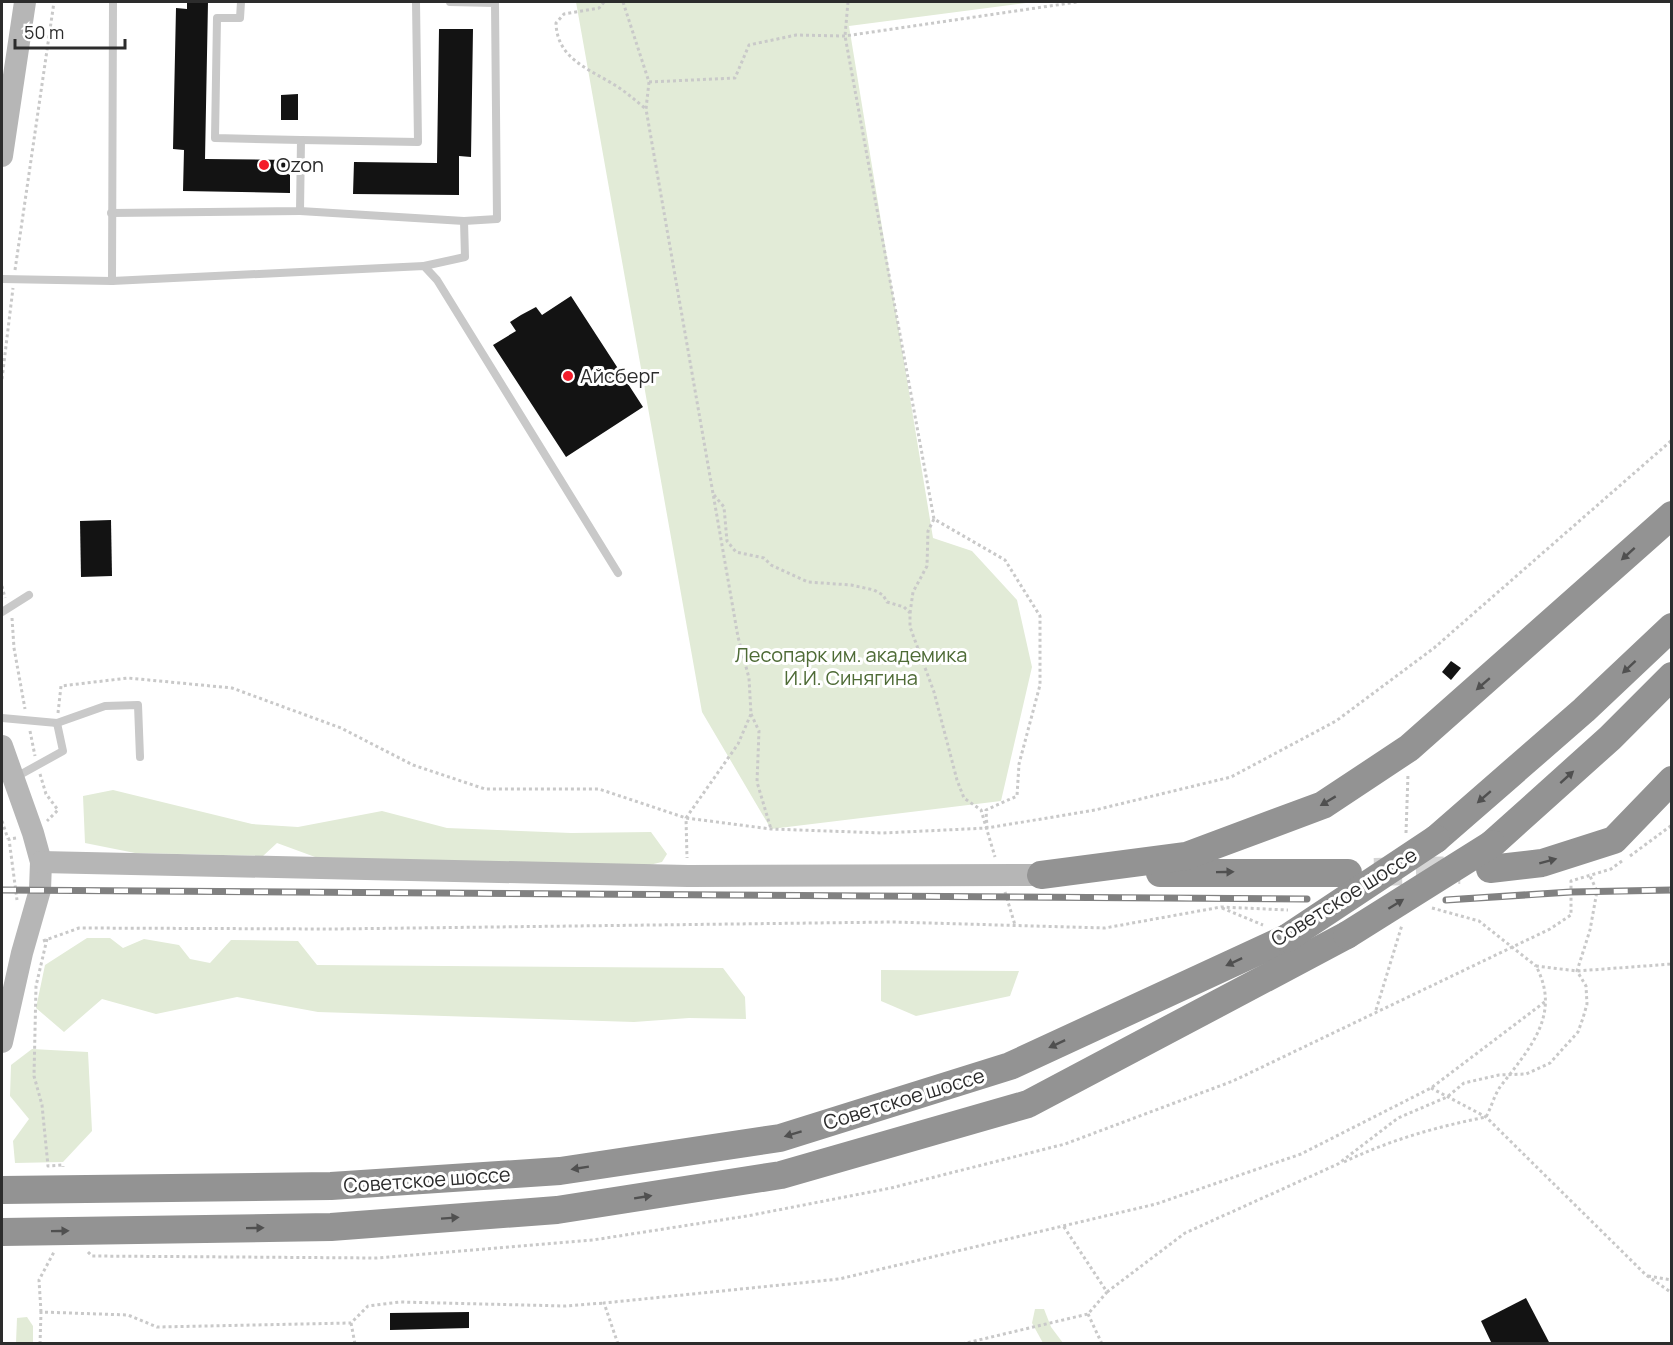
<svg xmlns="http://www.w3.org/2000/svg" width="1673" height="1345" font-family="Manrope,sans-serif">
<rect width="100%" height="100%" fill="#fff"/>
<g fill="#e2ebd7">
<path d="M576,2H1034L849,26L933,538L972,551L1017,600L1032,667L1001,801L771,829L702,712Z"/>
<path d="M113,790L252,824L298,827L382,811L447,828L571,833L651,832L667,854L662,862L645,866L326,861L277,843L263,856L135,853L85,843L83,796Z"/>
<path d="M87,938H110L123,948L144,939L179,945L190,959L210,963L231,940L298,941L317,965L723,968L745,997L746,1019L689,1018L634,1022L318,1012L237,997L156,1014L102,999L64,1032L36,1008L45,965Z"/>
<path d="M881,970L1019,971L1010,996L916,1016L881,1001Z"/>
<path d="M32,1049L88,1052L92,1131L63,1162L15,1163L13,1141L29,1119L10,1096L11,1065Z"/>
<path d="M1035,1309H1044L1051,1327L1063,1343H1043L1032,1323Z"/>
<path d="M27,1317L33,1326V1343H16L17,1318Z"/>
</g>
<g fill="#131313">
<path d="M187,2H208L205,159L290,160V193L183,191L184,150L173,149L176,8L187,9Z"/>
<path d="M439,29H473L471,157L459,156V195L353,194L354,162L437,163Z"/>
<path d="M298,94V120H281V95Z"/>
<path d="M571,296L643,407L566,457L493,345L516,331L510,322L521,315L536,307L542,315Z"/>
<path d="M111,520L112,576L81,577L80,521Z"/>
<path d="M1451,661L1461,668L1451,680L1442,672Z"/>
<path d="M1526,1298L1550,1344H1492L1481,1321Z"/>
<path d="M469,1312V1328L390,1330V1313Z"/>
</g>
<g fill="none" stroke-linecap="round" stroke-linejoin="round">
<path stroke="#d5d5d5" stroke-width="28" stroke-dasharray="28 14" stroke-linecap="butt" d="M1374,872L1460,870"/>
<g stroke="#c9c9c9" stroke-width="3" stroke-dasharray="3 3" stroke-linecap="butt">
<path d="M604,2L599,8L564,14L556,23C557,58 587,68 613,84C625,91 635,100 646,109"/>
<path d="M623,2L649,82L646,109L738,637L749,678L751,714L738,744L686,818L687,858"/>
<path d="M848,2L845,36L934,519L1005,560L1040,616V685L1019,764L1017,796L986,810L987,828"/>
<path d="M649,82L735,78L749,45L796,35L845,36L1077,2"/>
<path d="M15,270L54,2"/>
<path d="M2,379L13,288"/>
<path d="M714,495L724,507L727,541L736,552L764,558L771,565L808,582L851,585L874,590L883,595L887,602L904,607L910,613V627L934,692L957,780L964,798L981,810L995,857"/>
<path d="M2,586L5,598"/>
<path d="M910,613L913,592L927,566L928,531L934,519"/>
<path d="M12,618L14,648L25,709"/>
<path d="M58,713L61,686L128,678L232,688L341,728L413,765L485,789H599L686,818L771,829L883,833L987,828L1095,810L1231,777L1336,721L1434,648L1672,440"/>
<path d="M751,714L759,731L757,782L771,829"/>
<path d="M30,731L35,756"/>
<path d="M40,774L46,794L58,810L47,821"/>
<path d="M2,821L8,839"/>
<path d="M1406,833L1408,774"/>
<path d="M16,838L9,839L17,900"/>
<path d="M1630,856L1672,825"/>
<path d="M1005,892L1015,925"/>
<path d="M1222,908L1263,925"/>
<path d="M1432,908L1479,921L1536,966"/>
<path d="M47,939L36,986L34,1076L42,1105L48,1166L63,1165V1167"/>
<path d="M43,941L79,928L333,929L893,922L1105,928L1221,907L1288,910"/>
<path d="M1376,1010L1402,925"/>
<path d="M1431,1088L1486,1117L1646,1275L1672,1293"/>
<path d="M1344,1162C1390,1140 1436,1127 1486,1117C1491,1108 1494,1096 1500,1087C1529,1049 1562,1015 1536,966L1577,971L1672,964"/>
<path d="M88,1252L92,1256L376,1258L593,1240L747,1216L891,1188L1065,1144L1233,1081L1550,929L1571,915V881L1611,869L1622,861"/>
<path d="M1648,1276L1672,1280"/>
<path d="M1107,1292L1185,1233L1338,1164L1398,1118L1447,1097L1464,1083L1499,1075L1526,1074L1550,1063L1578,1032L1583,1018L1587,1004L1586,986L1577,971L1590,930L1597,891L1589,874"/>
<path d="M41,1312L39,1280L54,1252"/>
<path d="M1088,1314L1102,1344"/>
<path d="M351,1323L355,1344"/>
<path d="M40,1344L41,1312L128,1315L157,1327L351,1323L368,1306L400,1302L565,1306L604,1303"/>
<path d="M618,1344L604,1303L839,1279L1156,1204L1301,1154L1431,1088L1546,1001"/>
<path d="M962,1344L1088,1314L1107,1292L1062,1224"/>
</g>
<g stroke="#c9c9c9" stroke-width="8">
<path d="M301,140L418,142L416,2"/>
<path d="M300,211L464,221L497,219L495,3L450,2"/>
<path d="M111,213L300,211L301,140L215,138L217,18H240L241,2"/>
<path d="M424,266L465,257L464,221"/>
<path d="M2,279L112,281L424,266L437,280L618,573"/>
<path d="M112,281L113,2"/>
<path d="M2,612L29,595"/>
<path d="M2,718L57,723L105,706L138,705L140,757"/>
<path d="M16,777L63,751L57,723"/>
</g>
<g stroke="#b6b6b6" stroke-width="22">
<path d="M2,156L25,2"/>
<path d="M2,746L33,833L41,862L40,890L22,953L2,1042"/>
<path d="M41,862L688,876L1041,875"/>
</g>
<g stroke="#939393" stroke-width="28">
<path d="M1436,839L1584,710L1672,627"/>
<path d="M1492,844L1610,738L1672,676"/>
<path d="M1490,869L1542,863L1614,840L1672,780"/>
<path d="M1160,873H1348"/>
<path d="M1041,875L1186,856L1323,805L1409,748L1672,515"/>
<path d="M2,1190L331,1186L560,1171L780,1138L1010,1066L1287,938"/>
<path d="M2,1232L331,1227L557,1210L781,1175L1028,1104L1347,935"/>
</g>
<defs>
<g id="rail">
<path d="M2,890L1307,899"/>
<path d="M1446,900L1571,892L1672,890"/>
</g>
</defs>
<use href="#rail" stroke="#818181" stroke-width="7"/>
<use href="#rail" stroke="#fff" stroke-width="4.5" stroke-dasharray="14" stroke-linecap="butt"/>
<g stroke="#939393" stroke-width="28">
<path d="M1347,935L1492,844"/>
<path d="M1287,938L1436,839"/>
</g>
</g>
<defs><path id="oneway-solid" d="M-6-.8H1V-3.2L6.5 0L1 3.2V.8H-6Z" transform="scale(1.5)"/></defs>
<g fill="#505050">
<use href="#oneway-solid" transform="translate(1628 554) rotate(138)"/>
<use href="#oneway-solid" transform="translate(1629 667) rotate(137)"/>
<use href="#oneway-solid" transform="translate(1483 684) rotate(139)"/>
<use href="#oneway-solid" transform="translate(1567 777) rotate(-42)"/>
<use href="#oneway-solid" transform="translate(1484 797) rotate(139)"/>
<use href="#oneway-solid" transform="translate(1328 801) rotate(149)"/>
<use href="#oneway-solid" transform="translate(1548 861) rotate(-15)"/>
<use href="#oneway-solid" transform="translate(1225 872) rotate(-1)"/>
<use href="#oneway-solid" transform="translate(1396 904) rotate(-32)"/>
<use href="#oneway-solid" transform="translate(1234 962) rotate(155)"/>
<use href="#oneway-solid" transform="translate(1057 1044) rotate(155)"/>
<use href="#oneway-solid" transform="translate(793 1134) rotate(163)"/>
<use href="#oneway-solid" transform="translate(580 1168) rotate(171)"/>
<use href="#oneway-solid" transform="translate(643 1197) rotate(-9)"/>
<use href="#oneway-solid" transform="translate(450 1218) rotate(-4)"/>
<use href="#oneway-solid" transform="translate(255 1228) rotate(-1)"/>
<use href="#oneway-solid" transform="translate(60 1231) rotate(-1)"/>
</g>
<g fill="#f41c2a" stroke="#fff" stroke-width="2">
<circle cx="264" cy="165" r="6"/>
<circle cx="568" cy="376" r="6"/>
</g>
<g text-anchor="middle" stroke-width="6" stroke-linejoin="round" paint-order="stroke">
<g font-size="20" fill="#2c2c2c" stroke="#fff" text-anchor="start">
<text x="276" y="172">Ozon</text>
<text x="580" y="383">Айсберг</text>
</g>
<g font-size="20" fill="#4e6b36" stroke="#fff">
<text x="851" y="662">Лесопарк им. академика<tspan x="851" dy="23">И.И. Синягина</tspan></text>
</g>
<g font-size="20" fill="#2c2c2c" stroke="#fff">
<text transform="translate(1344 897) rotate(-32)" y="7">Советское шоссе</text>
<text transform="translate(904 1099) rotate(-17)" y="7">Советское шоссе</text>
<text transform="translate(427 1180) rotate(-4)" y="7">Советское шоссе</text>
</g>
</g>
<rect width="1673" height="1345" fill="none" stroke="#2c2c2c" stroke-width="6"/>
<path d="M15 39v9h110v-9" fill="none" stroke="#2c2c2c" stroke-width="3"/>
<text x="24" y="39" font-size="18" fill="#2c2c2c" stroke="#ffffff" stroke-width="4.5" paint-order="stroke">50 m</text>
</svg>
